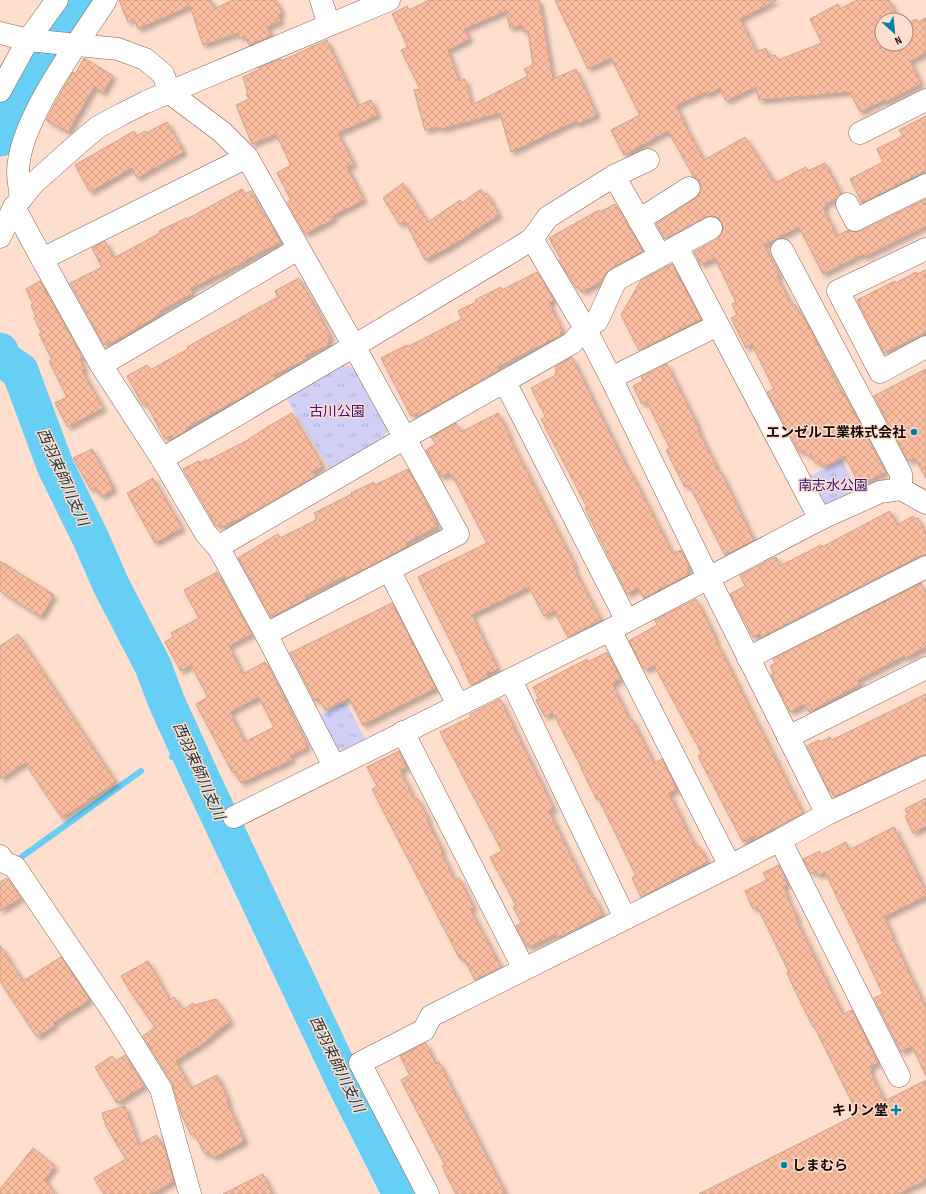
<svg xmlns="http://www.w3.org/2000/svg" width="926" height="1194" font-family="'Sofia Sans Condensed','Noto Sans JP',sans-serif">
<defs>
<pattern id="park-tufts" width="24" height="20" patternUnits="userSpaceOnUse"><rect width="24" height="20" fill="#d1cff5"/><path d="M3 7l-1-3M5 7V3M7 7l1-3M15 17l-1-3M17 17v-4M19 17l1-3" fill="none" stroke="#b3b0d0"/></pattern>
<pattern id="building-cross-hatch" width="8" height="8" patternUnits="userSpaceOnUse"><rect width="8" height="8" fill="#fbbd9f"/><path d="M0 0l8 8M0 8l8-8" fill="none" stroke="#d6a187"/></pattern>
<filter id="shadow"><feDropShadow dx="3.5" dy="3.5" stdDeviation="2" flood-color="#0004"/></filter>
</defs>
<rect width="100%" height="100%" fill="#ffdece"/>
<g fill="url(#park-tufts)">
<path d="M342,365L354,368L388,428L383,441L331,471L286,398Z"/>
<path d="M842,460L858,492L830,506L822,504L808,477Z"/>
<path d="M346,702L365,739L343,750L331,747L316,717Z"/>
</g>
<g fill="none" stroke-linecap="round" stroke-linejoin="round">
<g stroke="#67cef6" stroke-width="6">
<path d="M172,757L189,750"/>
<path d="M16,861L141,771"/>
</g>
<g stroke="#67cef6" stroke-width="37">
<path d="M0,138L42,61L82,0"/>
<path d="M0,351L2,359L20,371L56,468L91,539L111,585L153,666L167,703L204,784L347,1087L401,1194"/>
</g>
</g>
<g fill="url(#building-cross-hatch)" stroke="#c9a290" fill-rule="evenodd" filter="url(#shadow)">
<path d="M119,0H211L214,9L233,0H276L282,13L278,15L281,21L267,27L271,36L249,45L245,36L240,38L238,33L203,45L190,6L138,29L134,19L128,22Z"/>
<path d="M429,0H539L553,79L576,69L597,115L577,124L576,121L511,152L500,113L441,129L439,127L425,130L414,90L420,89L401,50L408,47L392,14L407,6L409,10ZM506,11L510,28L522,25L523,32L528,31L533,65L524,69L528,76L472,105L465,79L459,81L448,50L470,39L464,29Z"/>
<path d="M555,0H777L740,19L757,52L766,48L769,57L775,55L778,60L822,43L810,19L838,4L840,9L857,0H889L899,20H882V44H906V24L916,19L918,22L926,18V53L910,61L921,84L885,102L884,100L860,112L850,92L759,100L756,87L726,101L720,88L706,95L705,92L676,106L686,125H685L704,160L745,137L775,183L806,167L808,171L825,163L841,194L836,199L825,204L826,206L823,208L837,236L848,230L855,232L861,231L926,199V226L864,257L863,254L823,274L799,227L764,245L780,275L777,276L792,306L795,304L800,315L802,314L843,395L844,394L886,472L860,485L845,456L823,467L819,461L815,463L811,454L807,456L804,450L799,452L767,392L774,389L752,344L746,348L731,318L737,315L732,304L736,302L715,258L701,265L694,252L717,239L721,235L723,229L722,222L717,217L712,216L705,217L665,239L656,224L696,198L702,190L700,182L694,177L668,131L624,155L611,130L640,115L611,58L588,69Z"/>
<path d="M327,40L358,106L371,100L378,115L338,133L354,164L347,167L364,200L332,216L334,219L305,234L287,202L291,200L277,173L291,165L276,134L252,144L236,105L249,99L246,94L248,93L243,77L260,69L259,68L281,59V61Z"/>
<path d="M84,58L113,76L103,93L94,87L68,132L46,120L63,89L73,72L75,74Z"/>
<path d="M926,116V170L862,203L850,179L883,162L877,149L903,136L899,130Z"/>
<path d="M167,122L184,152L137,178L132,168L90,192L75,165L134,131L137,136L145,131L146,133Z"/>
<path d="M403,183L428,222L460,200L462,203L481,189L485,195L487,193L499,215L451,246L425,260L405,221L400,225L383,198Z"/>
<path d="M242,189L245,194L251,191L263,214L264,213L281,242L246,260L247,261L190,289L193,293L160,311L161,313L154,317V318L111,343L110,341L104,345L70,283L102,267L92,248L105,241L114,258L160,233L159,231L186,218L187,219Z"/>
<path d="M615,204L643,251L610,269L605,274L602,281L582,292L579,287L576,288L559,260L561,259L549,238L599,210L600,212Z"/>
<path d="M672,264L701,319L639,350L621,315L641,280Z"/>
<path d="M926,270V332L884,353L857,300L895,281L896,283L916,272L917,274Z"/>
<path d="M537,272L554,300L549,303L563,331L560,332L561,335L498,367L499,370L419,416L417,413L411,416L381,358L407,345V347L462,319L458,311L476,302L475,300L501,287L502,290Z"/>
<path d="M299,278L311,300H312L330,335L328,345L305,356L307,359L274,375L276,378L186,428L187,430L172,439L170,436L165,439L146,403L143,405L127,376L147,365L150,370L188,349L187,347L278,297L275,291Z"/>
<path d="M40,281L82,357L80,359L85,369L82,370L103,408L68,427L55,403L67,397L49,361L52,359L39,334L42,333L34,318L36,317L31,305L33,304L26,289Z"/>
<path d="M572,357L624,461L636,482L673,554L681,550L689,567L687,575L644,598L638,588L627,594L585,508L587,507L541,419L546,417L531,388L556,375L555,373L557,372L555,367Z"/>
<path d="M667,364L694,418L699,429L698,430L720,473L721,472L754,540L725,555L689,485L685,487L666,450L670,448L647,402L642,404L633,386L643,381L641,377Z"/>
<path d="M926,369V478L915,458L908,461L874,396Z"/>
<path d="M292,413L323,466L313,472L315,476L264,506L222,527L220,524L216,526L183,469L199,461L200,463L206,459L207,461L246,441L269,426Z"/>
<path d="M498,413L510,436L509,437L575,565L573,566L601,620L568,637L554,611L544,616L529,587L472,615L498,669L487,674L488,677L471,685L461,664H462L418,577L487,543L453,476L451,477L449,473L441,477L426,450L436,444L431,437L456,423L461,432Z"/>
<path d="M92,449L114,489L101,497L96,488L91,490L73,458Z"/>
<path d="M408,469L438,526L406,543L407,546L374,564L346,578L345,576L305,596L306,599L271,617L238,558L278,534L280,538L316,520L315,518H317L314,513L352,494L351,493L374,482L375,485Z"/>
<path d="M153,478L182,528L155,543L127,493Z"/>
<path d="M890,511L897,525L913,516L915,519L918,518L926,534V555L920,556L761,637L760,634L753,637L730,594L745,586L740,575L776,557L780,566L821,545L822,547Z"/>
<path d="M0,561L54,595L41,617L0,591Z"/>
<path d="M217,572L252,634L229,646L243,674L265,662L266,665H268L308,747L290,756L292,760L241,783L235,772L233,773L196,704L208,697L191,665L181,671L165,642L173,637L171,633L199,618L184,590ZM259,697L274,727L245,742L230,712Z"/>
<path d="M921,583L926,593V647L905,658L904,656L858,680L860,684L809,712L805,704L790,712L771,675L774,673L770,666L775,663L773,659Z"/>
<path d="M696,599L714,634L717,643L803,813L755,839L754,836L743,842L698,756L702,754L660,676L654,665L646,670L644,667L643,668L629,641L657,625L655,620Z"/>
<path d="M392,603L436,688L363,725L349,698L325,710L319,699L315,701L290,653Z"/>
<path d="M18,634L116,782L62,818L25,763L0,779V646Z"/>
<path d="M607,652L621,679L612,684L630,720L632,719L654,763L662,759L677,789L669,793L696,848L699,846L708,862L641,897L632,878L636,876L599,799L597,800L581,768H582L553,713L545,717L536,700L539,699L533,687L587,659L588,662Z"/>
<path d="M926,694V755L921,756L834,797L831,790L829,791L807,746L819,740L820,742L830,737L832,740Z"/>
<path d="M500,699L554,809L549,811L569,852L593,899L595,898L603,915L558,938L556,934L532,946L531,945L527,947L516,926L522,923L513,907L516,905L490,857L502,851L440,732L471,717L470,714Z"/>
<path d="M399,751L407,767L400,770L415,800L418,799L429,820H427L443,851L441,852L455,880L459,878L474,907L470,909L501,967L475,980L465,960L463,961L461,958L460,959L372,789L377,786L367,767Z"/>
<path d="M926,798V826L913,833L905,816L908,815L905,809Z"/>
<path d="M894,827L926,891V896L884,917L893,935L892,936L926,1008V1076L912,1046L901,1052L874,998L883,994L825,872L818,876L816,871L811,873L803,859L820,851L821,855L846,842L849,850Z"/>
<path d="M779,865L788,884L783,886L788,896L787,897L798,918L796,919L843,1014L852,1010L878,1063L870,1067L872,1070L870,1071L885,1101L926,1080V1180L898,1194H699L858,1114L815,1028H814L805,1011L787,973L789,972L760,912L757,907L753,909L745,891L767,880L763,873Z"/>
<path d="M7,878L21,898L0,911V882Z"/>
<path d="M0,945L23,981L61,957L90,1000L53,1023L55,1025L37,1037L0,981Z"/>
<path d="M148,961L170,1000L174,997L183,1010L193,1003L195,1005L216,999L231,1021L204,1043L176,1061L191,1088L217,1075L229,1101L227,1102L245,1141L213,1158L209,1152L205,1154L194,1133L191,1135L181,1113L172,1083L143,1036L155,1027L132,994L121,976Z"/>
<path d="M426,1043L436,1064L439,1062L506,1194H456L442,1166L445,1165L401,1080L410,1075L400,1056Z"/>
<path d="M125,1055L144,1086L117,1103L95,1067L112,1056L116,1061Z"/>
<path d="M125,1106L139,1145L156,1135L165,1149L174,1181L152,1194H104L94,1178L126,1159L106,1126L102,1113Z"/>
<path d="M33,1148L55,1166L45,1179L55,1194H0V1189Z"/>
<path d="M263,1174L273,1194H223Z"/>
</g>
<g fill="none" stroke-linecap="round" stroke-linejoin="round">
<defs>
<g id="minor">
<path d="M321,0L329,25"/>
<path d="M0,33L28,40L118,49L145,59L163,74L170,93L222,132L247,157L354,346L458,534L266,634"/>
<path d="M0,91L28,40L57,0"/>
<path d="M860,133L926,100"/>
<path d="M614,176L660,256"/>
<path d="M21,199C20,190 18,180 18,171C19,121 78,43 106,0"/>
<path d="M847,204L855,220L926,185"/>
<path d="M14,207L42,259L101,365L162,459L206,534L218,547L266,634L334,766"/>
<path d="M639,220L689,188"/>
<path d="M0,237L14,207L34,183L80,142L98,127L122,114L146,102L389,0"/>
<path d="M532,239L585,328L611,378L708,577L827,814"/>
<path d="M677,247L820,519"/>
<path d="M926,249L838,291L880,372L926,347"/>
<path d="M782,250L901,474V489"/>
<path d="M42,259L247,157"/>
<path d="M101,365L298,249"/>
<path d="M611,378L718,325"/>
<path d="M505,382L627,621"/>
<path d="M162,459L354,346L513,251L532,239L548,217L614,176L648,160"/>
<path d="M218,547L405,438L572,343L585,328L597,321L616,280L711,228"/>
<path d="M389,570L458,705"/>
<path d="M610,630L730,866"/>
<path d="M748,658L926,567"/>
<path d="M511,680L625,918"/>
<path d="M403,732L524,969"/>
<path d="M788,737L926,668"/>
<path d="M234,817L610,630L820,519L880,492L901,489L926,503"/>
<path d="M780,840L899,1076"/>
<path d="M0,856L4,862L15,867L115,1015L161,1089L190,1194"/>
<path d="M428,1194L360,1063L424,1030L431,1016L730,866L780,840L827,814L926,767"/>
</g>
</defs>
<use href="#minor" stroke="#876352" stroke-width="23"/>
<use href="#minor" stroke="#fff" stroke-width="22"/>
</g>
<g fill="#0281a6" stroke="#ffdece" stroke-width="1.5">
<circle cx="914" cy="432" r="4"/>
<path d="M894 1104h4v4h4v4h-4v4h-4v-4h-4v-4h4z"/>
<circle cx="784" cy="1165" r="4"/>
</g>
<g text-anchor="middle" stroke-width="3" stroke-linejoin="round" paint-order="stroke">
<g font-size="14" fill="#351384" stroke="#ffdece">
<text x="337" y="416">古川公園</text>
<text x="833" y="490">南志水公園</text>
</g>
<g font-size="14" font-weight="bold" fill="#150804" stroke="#ffdece" text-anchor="end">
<text x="906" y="437">エンゼル工業株式会社</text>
<text x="888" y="1115">キリン堂</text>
<text x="792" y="1170" text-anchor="start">しまむら</text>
</g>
<g font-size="15" font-style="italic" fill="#203841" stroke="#ffdece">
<text transform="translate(63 477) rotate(66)" y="5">西羽束師川支川</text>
<text transform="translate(199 771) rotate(66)" y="5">西羽束師川支川</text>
<text transform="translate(337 1064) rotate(64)" y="5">西羽束師川支川</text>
</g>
</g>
<g transform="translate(894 32) rotate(153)"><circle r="19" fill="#ffdece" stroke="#a1887d"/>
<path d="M0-3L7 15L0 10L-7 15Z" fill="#0281a6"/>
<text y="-6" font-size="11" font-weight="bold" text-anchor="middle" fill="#150804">N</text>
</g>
</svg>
